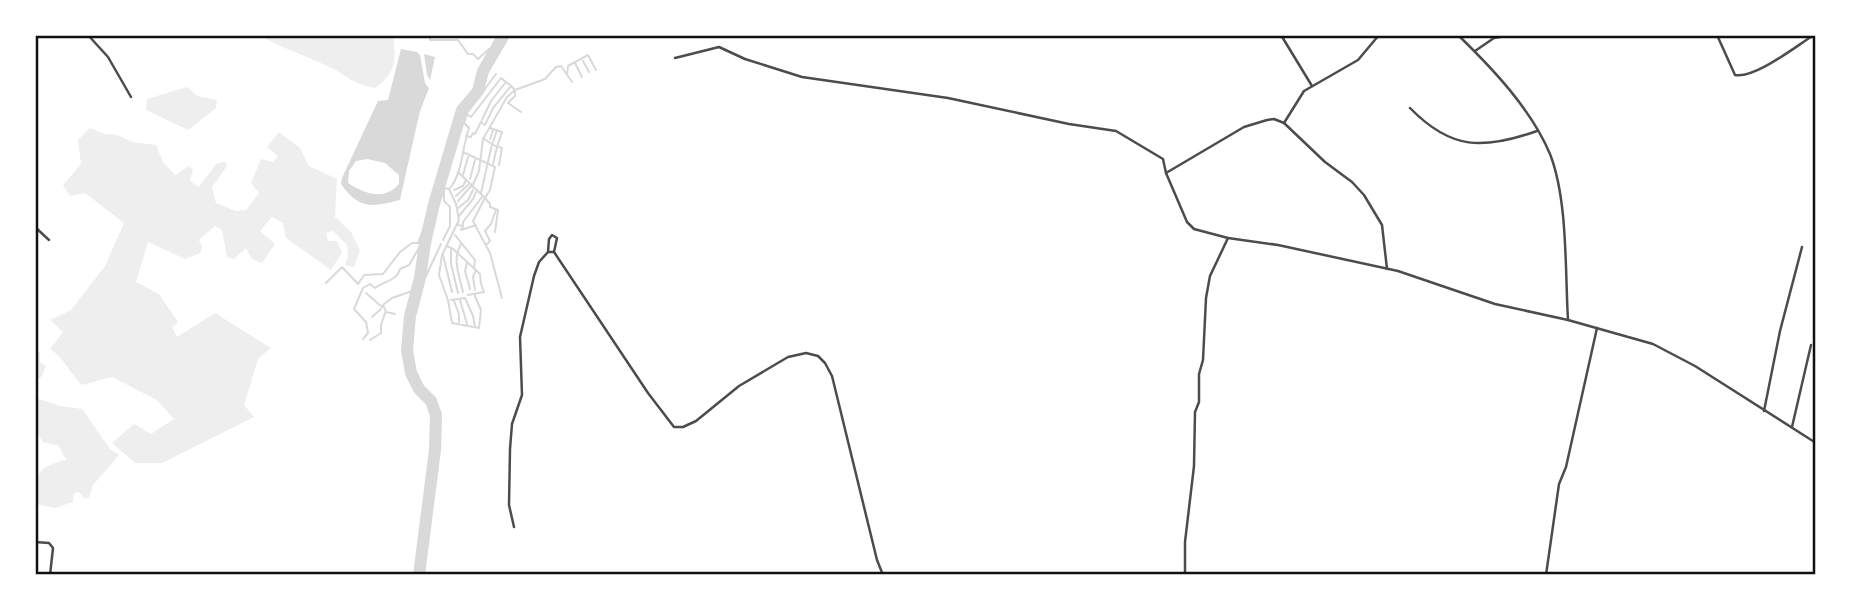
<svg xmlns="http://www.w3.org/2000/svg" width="1851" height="610" font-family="Ubuntu,sans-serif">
<rect width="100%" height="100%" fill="#fff"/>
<g fill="#eee">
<path d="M259,35H393C396,60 397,72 375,88C351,84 346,74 325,65C303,55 280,47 259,35Z"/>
<path d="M187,87L197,96L217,100L216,108L188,130L146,110L147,99Z"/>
<path d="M90,128L104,134L117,135L132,142L156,145L163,162L175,175L189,166L193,170L190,181L199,187L217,163L226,162L227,166L212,187L216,203L236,211L246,210L259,193L251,183L261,159L273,162L278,156L267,147L279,132L300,148L309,166L337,179L335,217L351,232L360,250L354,267L345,265L348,256L347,245L333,231L326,233L328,241H337L342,253L331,270L286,238L283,223L272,217L260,231L275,244L262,263L252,259L246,248L234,259L227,257L222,230L215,226L199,240L202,247L200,253L185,259L148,242L136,282L159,294L178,322L172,327L177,337L215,313L271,348L258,359L244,405L254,417L162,463H135L112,443L134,424L151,434L174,419L157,400L112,377L82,385C70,373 63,357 50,349L63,332L50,320L71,310L105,266L124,223L85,193L70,196L63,185L81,164L78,140Z"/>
<path d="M35,352H40V362L46,366L42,376L35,382V398L61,406L82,409L110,449L119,455L93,485L89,498H84L79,492L74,493L73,502L55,508L35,504C35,475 36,467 66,460L59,446L43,442L35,431Z"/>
</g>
<g fill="#d9d9d9" fill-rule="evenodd">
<path d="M401,49L417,52L420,55L425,83L429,88L420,111L401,195L400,200C372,207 359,210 341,184L342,178L378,101L388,100ZM367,159L385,163L399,175V184C384,201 365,194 348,183L349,171L356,161Z"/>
<path d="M424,54L435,57L430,80L427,75Z"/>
</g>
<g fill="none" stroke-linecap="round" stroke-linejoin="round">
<g stroke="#d9d9d9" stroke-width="2">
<path d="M430,35V40H458L468,54H473L478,59L489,49L495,48"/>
<path d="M583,61L589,72"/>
<path d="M575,63L582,77"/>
<path d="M567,75L568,66L588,55L596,70"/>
<path d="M468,112L496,74"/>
<path d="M482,120L491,101L506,82L510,85"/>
<path d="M466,136L471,137L473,133L475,134L481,122L485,125L493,108L511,86L515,90V96L508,103L521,112"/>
<path d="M484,139L497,147L502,132L490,128"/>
<path d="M490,139L493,130"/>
<path d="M493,142L497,130"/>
<path d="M499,147L502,148L499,165"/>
<path d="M463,152L495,167L490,190L485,198L490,204V207L498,210L495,232"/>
<path d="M493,164L497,147"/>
<path d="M458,172L485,198L473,221L490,253L502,298"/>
<path d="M463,175L468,157"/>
<path d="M470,179L475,160"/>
<path d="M439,187L449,189L456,204L459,220L442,255L439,275L448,300L452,323L479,328L481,310L474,294"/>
<path d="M472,187L479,171L483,139L507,97L515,90L545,79L556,67L561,66L572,82"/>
<path d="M450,188C463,172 462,147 469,128L464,123L467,114L471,117L501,78L506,82"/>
<path d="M454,190L463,186L466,180"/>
<path d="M481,193L492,144"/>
<path d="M456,196L468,185"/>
<path d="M458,201L471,186"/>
<path d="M457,209L468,200L473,190"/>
<path d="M459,216L473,199L476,192"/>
<path d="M458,225L463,226L461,230L476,225"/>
<path d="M463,226V222L482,197"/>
<path d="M455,235L475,260L474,268"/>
<path d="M443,240L450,226V207L444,201V189"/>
<path d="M461,244C452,259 459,275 463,292"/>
<path d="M487,244L490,241L485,231L491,224L496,210"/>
<path d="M447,246L453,249L480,274L481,284L484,292L468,295"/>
<path d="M451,250V264L458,293"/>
<path d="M443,255L452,292"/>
<path d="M467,263L465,271L470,289"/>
<path d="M420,278H425L441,244"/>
<path d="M326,283L342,267L358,284L364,275L383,274L400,252L412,243H418L427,221"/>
<path d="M475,290L473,277L476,270"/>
<path d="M366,293L382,307"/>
<path d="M451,300L465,298L473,316L475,327"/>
<path d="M460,300L467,324"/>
<path d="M454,301L459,314V322"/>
<path d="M395,314L386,312L383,305L392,298L418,289"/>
<path d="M372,317L381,309"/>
<path d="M363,339L368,333L366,322L354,309L363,288L370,284L375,288C384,281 397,281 400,269L409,265L422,243H425"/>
<path d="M370,340L381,333V325L385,313"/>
</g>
<path stroke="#d9d9d9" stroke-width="12" d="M419,575L435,450L436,415L431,401L419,389L411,373L407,350L410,316L420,278L425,243L434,204L462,110L478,91L483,71L504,35"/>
<g stroke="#4c4c4c" stroke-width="2.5">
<path d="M88,35L108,57L131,97"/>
<path d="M1281,35L1312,86"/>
<path d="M1458,35C1493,69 1531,109 1550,154C1568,200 1565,271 1568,320"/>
<path d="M1717,35L1735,75C1755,79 1796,46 1814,35"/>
<path d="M1475,51L1494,38L1511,35"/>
<path d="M675,58L719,47L745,59L802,77L948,98L1069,124L1116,131L1163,159L1166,173L1187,222L1194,229L1228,238L1278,245L1398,271L1495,304L1568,320L1653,344L1695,366L1816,443"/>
<path d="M1410,108C1451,150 1483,150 1537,131"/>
<path d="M1284,123L1304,91L1358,60L1379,35"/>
<path d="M1166,173L1244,127L1267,120L1274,119L1284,123L1325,162L1352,182L1364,195L1382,225L1387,269"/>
<path d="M35,227L49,240"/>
<path d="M552,235L557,238L554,252H548L549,239Z"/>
<path d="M554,252L648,393L674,427H683L696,421L739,386L788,357L806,353L818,356L825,363L832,376L877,560L883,575"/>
<path d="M1764,411L1780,331L1802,247"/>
<path d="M1792,427L1811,345"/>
<path d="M514,527L509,505L510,449L512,424L522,395L520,337L534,276L539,262L548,252"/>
<path d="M35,542L49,543L53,548L50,575"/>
<path d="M1185,575V542L1194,466L1195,412L1199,402V374L1203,360L1206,298L1210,276L1228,238"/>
<path d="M1546,575L1559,484L1566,467L1597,328"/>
</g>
</g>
<rect width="1851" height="610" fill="none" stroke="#ffffff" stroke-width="74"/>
<rect x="37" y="37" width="1777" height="536" fill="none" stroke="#111" stroke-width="2.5"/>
</svg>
